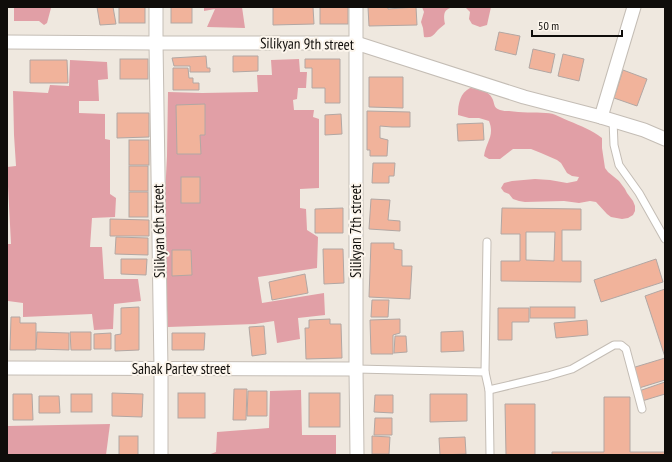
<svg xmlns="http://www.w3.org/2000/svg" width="672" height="462" font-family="'PT Sans Narrow',sans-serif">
<rect width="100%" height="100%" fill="#efe8df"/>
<g fill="#e19fa6">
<path d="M14,7H53L51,8L47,23L44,25L39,21H14Z"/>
<path d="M204,7H242L245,28L207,27L215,9L204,11Z"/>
<path d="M422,7H456C444,8 443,13 445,24C443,26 441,27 439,29C433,35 433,38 424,37L423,28L421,22L424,12Z"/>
<path d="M461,7H491L487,25L480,27L472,24L469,19L470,12L466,8Z"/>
<path d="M299,59L300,72H307L306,88H298L297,99L293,100L294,110H314L313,117L319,119V188L300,189V208L306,209L307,230L318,237L317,268L258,277L262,303L324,293L325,315L298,318L300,339L277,343L274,321L255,324L168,327L165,273L164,216L167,156L168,92L202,93L258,92L257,75H272L271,60Z"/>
<path d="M70,60L107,62L108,79L98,80L99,101H79V113L105,114V139L110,140V194L116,198L115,217L92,218L90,247H102L104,279H138L141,301L114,304L113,329L94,330L92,314L23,317V303L8,301L7,244H11L7,167L16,166L14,135L13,91L48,93L50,85L69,86Z"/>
<path d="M470,88C477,88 489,91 492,98C495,103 493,108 500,110C503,111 506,111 509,111C521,113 534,112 546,113C555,113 561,118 569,121C581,126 592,130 602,138V148L605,168L608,172L619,181L625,189L627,193L633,201L635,206V211L633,215L628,218L622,219L611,217L607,214L596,202L590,201L579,203L564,201L525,202L519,201L513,199L509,194L504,192L501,188L504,183L512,181L535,179L550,180L567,183L577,181L579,177L572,176L567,173L561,163L557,160L541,153L531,149H513L500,159H489L484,156C486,142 495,136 489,121L479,118H469L458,115C458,104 460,93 470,88Z"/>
<path d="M301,390L302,435H336V455H208L216,452L217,432L269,428L270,391Z"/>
<path d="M110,424L106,455H7V426Z"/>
</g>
<g fill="#f1b39b" stroke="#b2a7a3" fill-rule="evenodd">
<path d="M97,7H113L116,24L100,25Z"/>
<rect x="119" y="7" width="26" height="16"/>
<rect x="171" y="7" width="21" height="16"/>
<path d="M273,7H313L314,24L273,25Z"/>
<rect x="320" y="7" width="28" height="17"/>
<path d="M368,7H388V9L416,7L417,25L369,26Z"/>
<path d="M499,32L520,36L516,55L495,50Z"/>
<path d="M533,49L555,54L551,73L529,68Z"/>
<path d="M563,54L584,59L579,81L558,76Z"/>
<path d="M206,56L207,68H210V72H190V66H174L172,58Z"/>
<path d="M233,56H258V71L233,72Z"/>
<rect x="120" y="59" width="28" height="20"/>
<path d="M305,59H340V103H325V88H312V68H305Z"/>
<path d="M30,60H67L68,83H30Z"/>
<path d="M173,68H188L189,78H193V83H199V90H173Z"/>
<path d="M623,70L647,79L637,106L614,98Z"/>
<path d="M369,77H403V108L369,107Z"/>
<path d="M205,104V135H200L201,154H177L176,105Z"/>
<path d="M367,111L410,112V127H392L380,126V138L388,140L387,156H370V150H367Z"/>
<path d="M117,113H149V137L117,138Z"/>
<path d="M341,114L342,134L325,135V115Z"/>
<path d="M483,123L484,140L458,141L457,124Z"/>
<rect x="129" y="140" width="20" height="25"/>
<path d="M373,163H395L394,176H389V183H372Z"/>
<rect x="129" y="166" width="19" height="25"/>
<rect x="181" y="177" width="19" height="26"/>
<rect x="129" y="192" width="19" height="25"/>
<path d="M371,199L390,200L388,220L400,221V231L369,229Z"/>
<path d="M343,208V233H315V209Z"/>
<path d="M502,208L581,209V230H562V261H581V282L501,281V261H520V234H501ZM526,232H555L554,261L526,260Z"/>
<path d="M110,219L149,220V236H110Z"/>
<path d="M116,237L148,238V255L115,254Z"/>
<path d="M371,243H394V249L402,250V266H412L410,299L369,297Z"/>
<path d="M323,249H343L344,283L324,284Z"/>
<path d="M172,250H191L192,275L172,276Z"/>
<path d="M121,259H147L146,275L121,274Z"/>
<path d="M656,259L663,282L601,302L594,280Z"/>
<path d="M305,274L308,293L272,300L269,282Z"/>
<path d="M665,289V357L645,296Z"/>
<path d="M372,300H389L388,317H371Z"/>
<path d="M139,307V350L115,351V335L121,334V308Z"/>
<rect x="530" y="307" width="45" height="11"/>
<path d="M498,308H529V322H512V340H498Z"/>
<path d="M11,317H20V323H36V350H10Z"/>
<path d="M330,319V324H341L342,358L306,359L305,328H309V320Z"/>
<path d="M400,319V333L393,335V354H371L370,320Z"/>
<path d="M587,320L588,335L556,338L554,323Z"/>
<path d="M264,326L266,354L252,356L249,327Z"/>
<path d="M463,331L464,351L441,352V332Z"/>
<path d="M37,332L69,333V350L36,349Z"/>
<path d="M70,332H91V350H71Z"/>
<path d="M111,333V349H94V334Z"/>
<path d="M172,333H205L204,350H172Z"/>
<path d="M395,336H406L407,352L394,353Z"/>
<path d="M665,358V380L639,388L632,368Z"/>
<path d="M665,382V394L642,401L639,391Z"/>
<path d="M234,389H247L246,420H233Z"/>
<path d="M248,391H267V416H247Z"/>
<path d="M112,393L143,394L142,417L112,416Z"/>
<rect x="178" y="393" width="27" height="25"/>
<rect x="309" y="393" width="31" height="34"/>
<path d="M13,394H32L33,420H13Z"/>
<rect x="71" y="394" width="21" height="18"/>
<path d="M430,394H467V421L430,422Z"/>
<path d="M375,395H393V413L374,412Z"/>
<path d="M39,396H59L60,413H39Z"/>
<path d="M604,397H630V452H665V455H552V452H604Z"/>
<path d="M505,404H535V455H506Z"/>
<path d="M375,418H392V435H374Z"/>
<rect x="119" y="436" width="19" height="19"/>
<path d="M372,436L390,437L389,454H372Z"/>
<path d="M465,437L466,454L440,455L439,438Z"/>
</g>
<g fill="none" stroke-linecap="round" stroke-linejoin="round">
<defs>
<g id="service">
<path d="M613,120L614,145L619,165L639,193L665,239"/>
<path d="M356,369L485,372L489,390L490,455"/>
<path d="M485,372L487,242"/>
<path d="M489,390L548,376L572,369L614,345H621L626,349L642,409"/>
</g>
<g id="minor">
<path d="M156,7V43L161,369V455"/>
<path d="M356,7V369L357,455"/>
<path d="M7,42L156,43H356L524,97L601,117L644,130L665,139"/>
<path d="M601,117L634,7"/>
<path d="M7,368L356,369"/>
</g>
</defs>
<use href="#service" stroke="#c4bdb5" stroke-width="9"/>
<use href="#minor" stroke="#c4bdb5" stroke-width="15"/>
<use href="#service" stroke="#fff" stroke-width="7"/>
<use href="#minor" stroke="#fff" stroke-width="13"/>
</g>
<g text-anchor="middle" stroke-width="4" stroke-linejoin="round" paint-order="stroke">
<g font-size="15" fill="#0f0d0a" stroke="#fcf5ec">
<text transform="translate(307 44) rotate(1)" y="5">Silikyan 9th street</text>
<text transform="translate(159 231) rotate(-91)" y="5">Silikyan 6th street</text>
<text transform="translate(356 231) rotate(-90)" y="5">Silikyan 7th street</text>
<text x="181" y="374">Sahak Partev street</text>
</g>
</g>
<rect width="672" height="462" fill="none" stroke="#0f0d0a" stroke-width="16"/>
<path d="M532 30v6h90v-6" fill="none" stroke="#0f0d0a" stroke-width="2"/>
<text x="538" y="30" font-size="12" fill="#0f0d0a" stroke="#fcf5ec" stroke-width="3" paint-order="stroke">50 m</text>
</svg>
